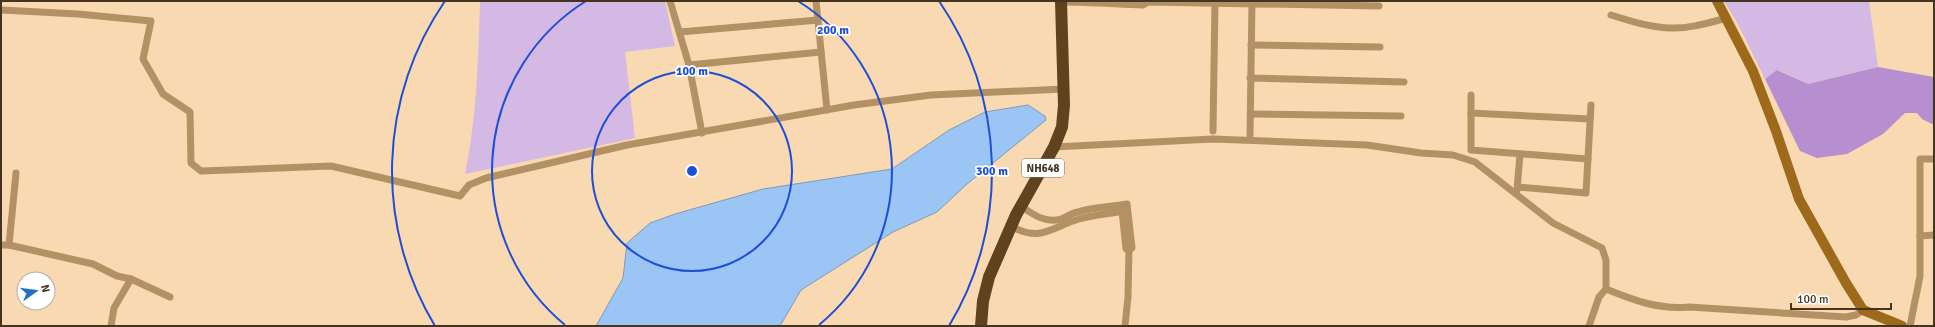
<svg xmlns="http://www.w3.org/2000/svg" width="1935" height="327" font-family="Signika,sans-serif">
<rect width="100%" height="100%" fill="#f9d9b1"/>
<g fill="#d4b9e4">
<path d="M480,1H665L675,46L625,52L635,138L465,174C477,117 478,59 480,1Z"/>
<path d="M1724,1H1869L1878,67L1808,84L1778,70L1765,79L1739,26Z"/>
</g>
<path fill="#b78fd0" d="M1878,67L1934,77V125L1922,119L1917,113H1905L1883,134L1847,154L1817,158L1800,151L1765,79L1777,70L1808,84Z"/>
<path fill="#9bc5f5" stroke="#819ab5" d="M1028,105L1045,116L1046,120L967,184L937,212L893,232L801,290L780,326H596L623,278L627,243L650,223L675,214L763,189L892,169L949,130L985,112Z"/>
<g fill="none" stroke-linecap="round" stroke-linejoin="round">
<g stroke="#b49165" stroke-width="7">
<path d="M670,1L689,65L702,133"/>
<path d="M816,1L827,110"/>
<path d="M1061,2C1089,2 1115,4 1143,5L1148,2L1379,6"/>
<path d="M1,10L78,14L151,21L143,59L163,94L190,112L191,163L201,171L331,166L460,196L469,185L486,178L627,145L854,105L931,95L1064,89"/>
<path d="M1611,15C1630,21 1649,27 1669,28C1688,29 1708,23 1727,18"/>
<path d="M680,32L818,20"/>
<path d="M1251,45L1380,47"/>
<path d="M689,65L821,52"/>
<path d="M1250,78L1404,82"/>
<path d="M1471,95V150L1588,159"/>
<path d="M1471,113L1590,119"/>
<path d="M1251,114L1401,116"/>
<path d="M1213,131L1215,1"/>
<path d="M1250,135L1252,1"/>
<path d="M1054,147L1213,139L1367,145L1421,153L1453,155L1475,162L1553,223L1602,248L1606,260V289C1633,300 1659,310 1689,307L1846,317L1856,315L1863,310"/>
<path d="M1518,187L1586,193L1591,105"/>
<path d="M1517,190L1520,154"/>
<path d="M1021,206C1032,214 1046,224 1061,219C1066,217 1072,213 1078,212C1093,207 1111,207 1127,204L1132,248L1129,250L1128,297L1125,326"/>
<path d="M1011,226C1040,243 1052,227 1079,219C1093,215 1108,214 1122,211L1126,249L1129,250"/>
<path d="M1920,236L1934,235"/>
<path d="M1,245H9L16,173"/>
<path d="M9,245L93,264L117,276L131,279L170,297"/>
<path d="M111,326L114,308L131,279"/>
<path d="M1589,326L1599,297L1606,289"/>
<path d="M1910,326L1920,276V159H1934"/>
</g>
<path stroke="#9d6a1c" stroke-width="10" d="M1717,1L1753,71L1776,131L1799,199L1846,283L1863,310L1902,326"/>
<path stroke="#5f431e" stroke-width="12" d="M981,326L983,301L989,277L1016,215L1054,147L1062,127L1064,105L1061,1"/>
</g>
<g fill="none" stroke="#1d4ed8" stroke-width="2">
<circle cx="692" cy="171" r="100"/>
<path d="M565 325A200 200 0 0 1 586 1M798 1A200 200 0 0 1 819 325"/>
<path d="M435 326A300 300 0 0 1 445 1M939 1A300 300 0 0 1 949 326"/>
</g>
<g text-anchor="middle" stroke-width="3.5" stroke-linejoin="round" paint-order="stroke">
<rect fill="#fff" stroke="#7d7263" stroke-width="1" x="1022" y="159" width="42" height="18" rx="3"/>
<g font-size="11" font-weight="bold" fill="#453520">
<text x="1043" y="172">NH648</text>
</g>
</g>
<circle cx="692" cy="171" r="6" fill="#1d4ed8" stroke="#fff" stroke-width="2"/>
<g font-size="12" text-anchor="middle" font-weight="bold" fill="#1d4ed8" stroke="#fff" stroke-width="3.5" stroke-linejoin="round" paint-order="stroke">
<text x="833" y="34">200 m</text>
<text x="692" y="75">100 m</text>
<text x="992" y="175">300 m</text>
</g>
<rect width="1935" height="327" fill="none" stroke="#453520" stroke-width="4"/>
<g transform="translate(36 291) rotate(76)"><circle r="19" fill="#ffffff" stroke="#b5aea6"/>
<path d="M0-3L7 15L0 10L-7 15Z" fill="#2372c1"/>
<text y="-6" font-size="11" font-weight="bold" text-anchor="middle" fill="#453520">N</text>
</g>
<path d="M1791 303v6h100v-6" fill="none" stroke="#453520" stroke-width="2"/>
<text x="1797" y="303" font-size="12" fill="#453520" stroke="#ffffff" stroke-width="3" paint-order="stroke">100 m</text>
</svg>
